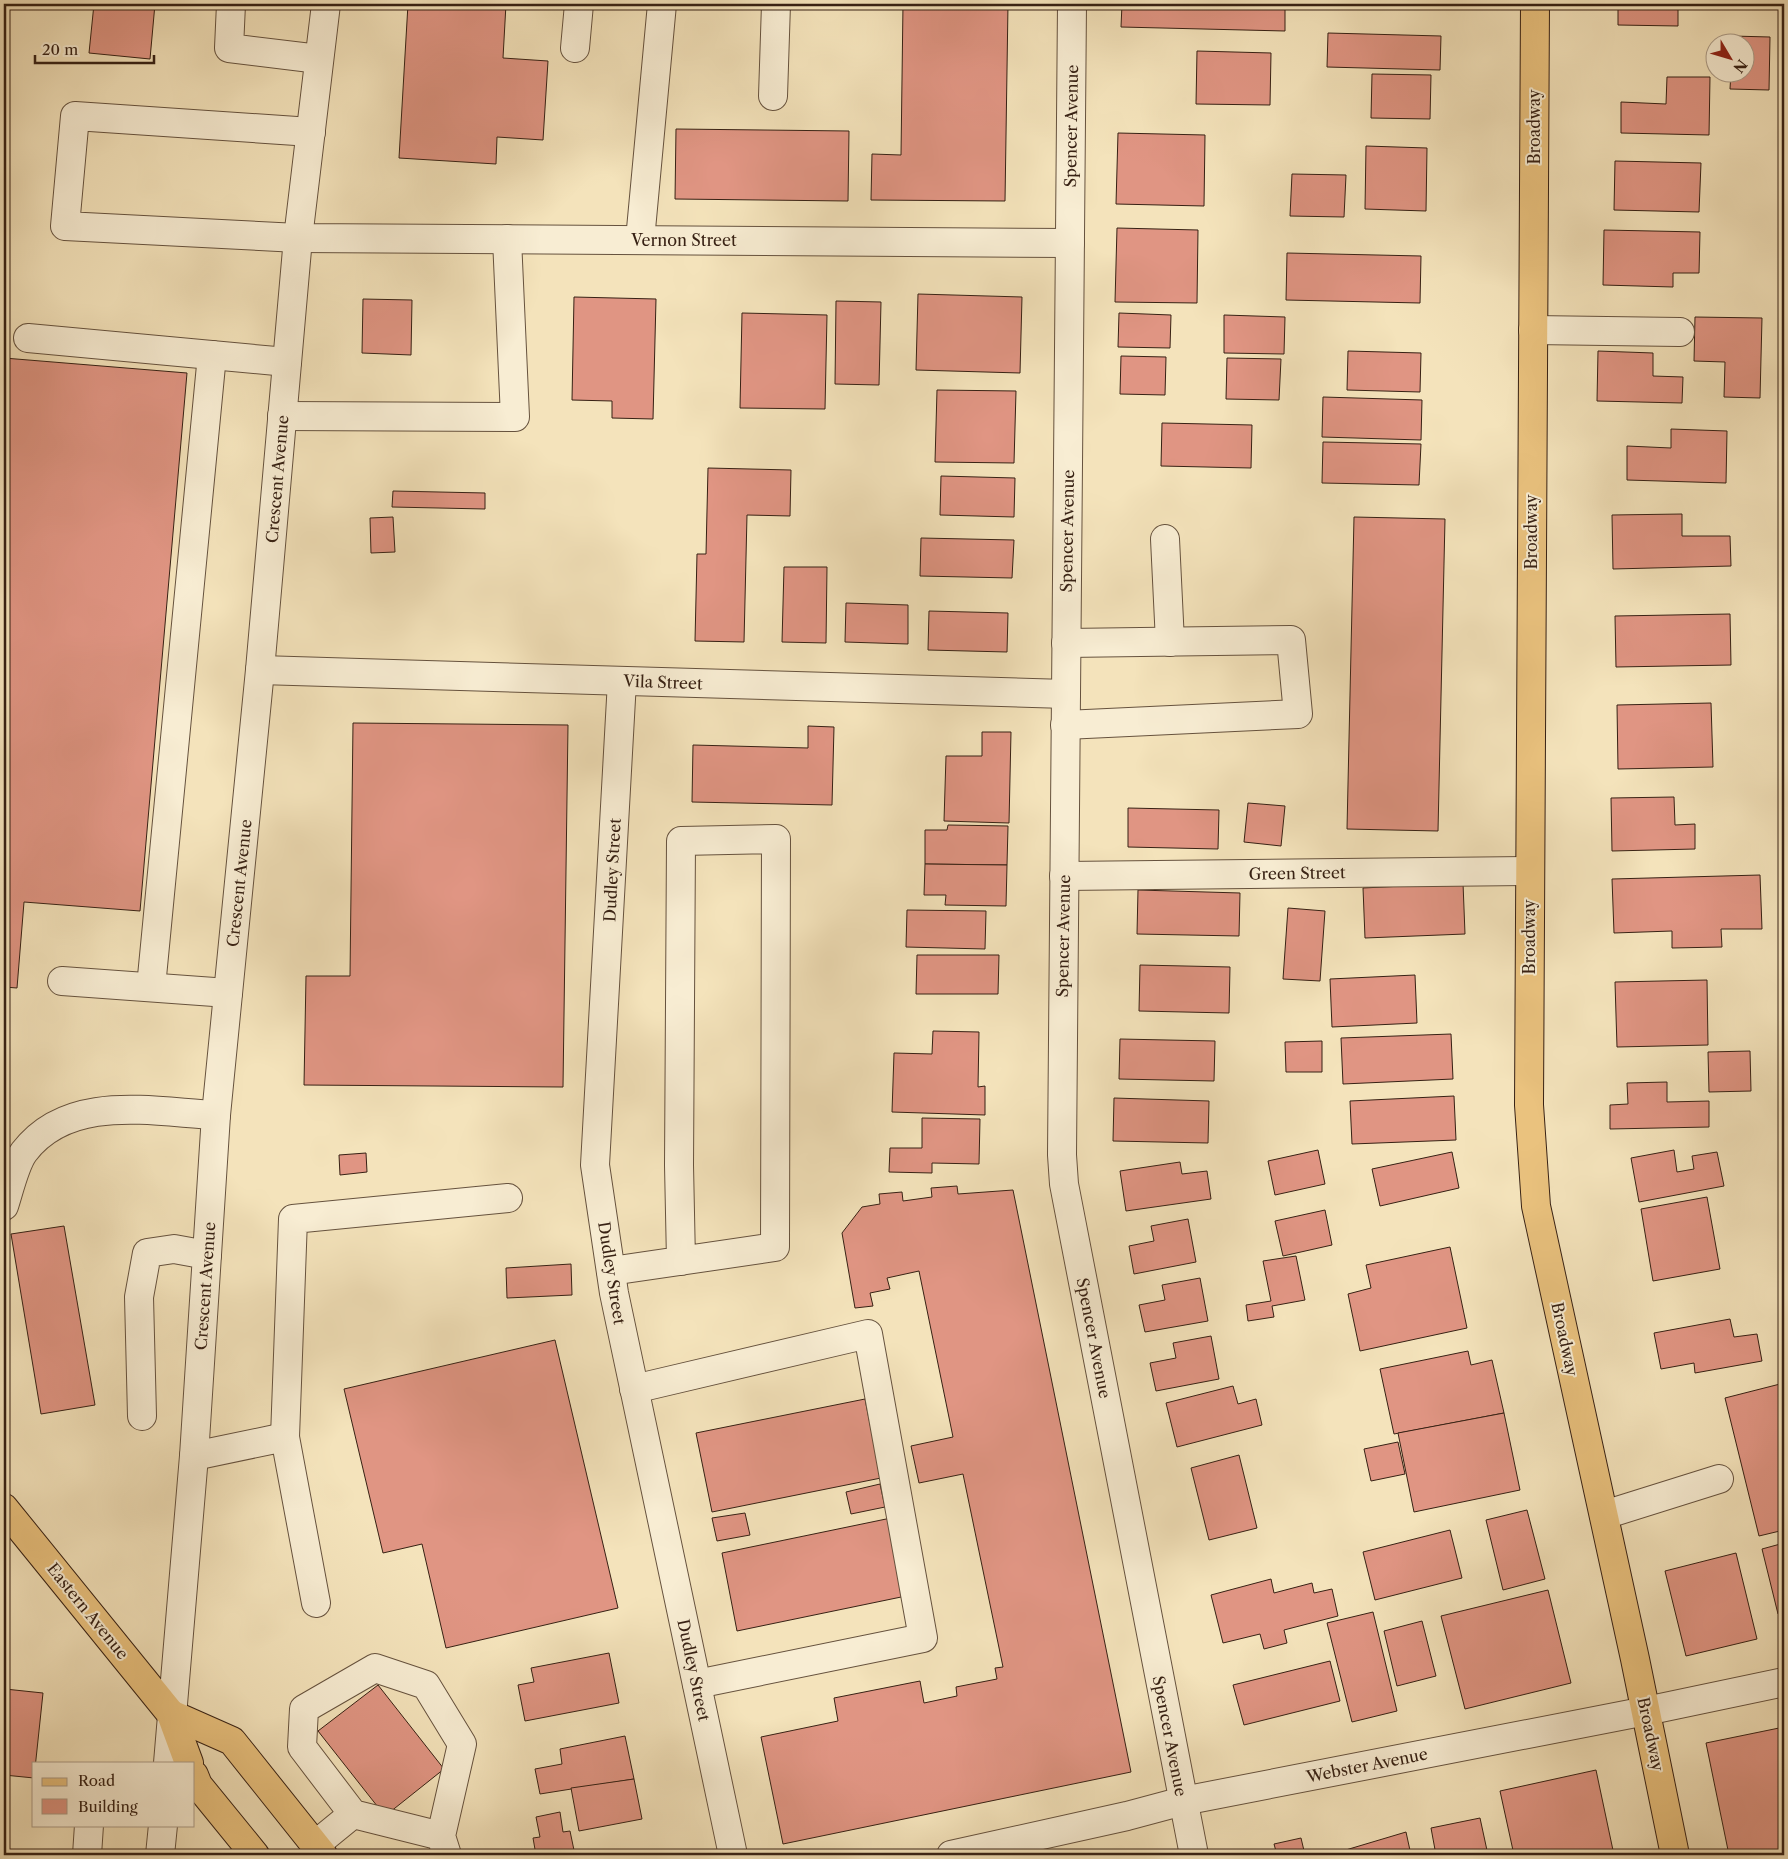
<svg xmlns="http://www.w3.org/2000/svg" width="1788" height="1859" font-family="'Libre Caslon Text',serif">
<rect width="100%" height="100%" fill="#f4e3bb"/>
<filter id="stains"><feTurbulence type="fractalNoise" baseFrequency=".004" numOctaves="4"/><feColorMatrix values="0 0 0 0 .2 0 0 0 0 .09 0 0 0 0 .02 0 0 0 .5 -.17"/></filter>
<radialGradient id="worn" r=".72"><stop offset=".6" stop-color="#630" stop-opacity="0"/><stop offset="1" stop-color="#630" stop-opacity=".3"/></radialGradient>
<g fill="#e09583" stroke="#372114">
<path d="M94,4H155L150,59L89,53Z"/>
<path d="M408,4H506L503,58L548,61L543,140L497,137L496,164L399,158Z"/>
<path d="M903,4H1008L1005,201L871,200L872,154L901,155Z"/>
<path d="M1122,4H1285V31L1121,27Z"/>
<path d="M1618,4H1678V26L1618,25Z"/>
<path d="M1328,33L1441,36L1440,70L1327,67Z"/>
<path d="M1732,36L1770,37L1769,90L1730,89L1731,72H1746V42H1732Z"/>
<path d="M1197,51L1271,53L1270,105L1196,104Z"/>
<path d="M1372,74L1431,75L1430,119L1371,118Z"/>
<path d="M1667,77H1710L1709,135L1621,133V102L1666,104Z"/>
<path d="M676,129L849,131L848,201L675,199Z"/>
<path d="M1118,133L1205,135L1204,206L1116,204Z"/>
<path d="M1366,146L1427,148L1426,211L1365,209Z"/>
<path d="M1615,161L1701,163L1699,212L1614,210Z"/>
<path d="M1292,174L1346,175L1344,217L1290,216Z"/>
<path d="M1117,228L1198,230L1197,303L1115,302Z"/>
<path d="M1604,230L1700,232L1699,273H1673V287L1603,285Z"/>
<path d="M1287,253L1421,256L1420,303L1286,300Z"/>
<path d="M918,294L1022,297L1020,373L916,370Z"/>
<path d="M574,297L656,299L653,419L612,418V401L572,400Z"/>
<path d="M363,299L412,300L411,355L362,353Z"/>
<path d="M836,301L881,302L879,385L835,384Z"/>
<path d="M742,313L827,315L825,409L740,408Z"/>
<path d="M1119,313L1171,315L1170,348L1118,347Z"/>
<path d="M1224,315L1285,317L1284,354L1224,353Z"/>
<path d="M1695,317L1762,318L1760,398L1724,397L1725,362L1694,361Z"/>
<path d="M1348,351L1421,353L1420,392L1347,390Z"/>
<path d="M1598,351L1653,353V376L1683,377L1682,403L1597,401Z"/>
<path d="M1121,356L1166,357L1165,395L1120,394Z"/>
<path d="M4,358L187,373L140,911L24,902L17,988L4,987Z"/>
<path d="M1227,358L1281,359L1279,400L1226,399Z"/>
<path d="M937,390L1016,391L1014,463L935,462Z"/>
<path d="M1323,397L1422,400L1421,440L1322,437Z"/>
<path d="M1162,423L1252,425L1251,468L1161,466Z"/>
<path d="M1671,429L1727,431L1726,483L1627,480V446L1671,448Z"/>
<path d="M1323,442L1421,444L1419,485L1322,483Z"/>
<path d="M708,468L791,470L790,516L747,515L744,642L695,641L697,554H706Z"/>
<path d="M941,476L1015,478L1014,517L940,515Z"/>
<path d="M393,491L485,493V509L392,507Z"/>
<path d="M1682,514V536H1730L1731,566L1613,569L1612,515Z"/>
<path d="M393,517L395,552L371,553L370,518Z"/>
<path d="M1354,517L1445,519L1438,831L1347,829Z"/>
<path d="M921,538L1014,540L1012,578L920,576Z"/>
<path d="M784,567H827L826,643L782,642Z"/>
<path d="M846,603L908,605V644L845,642Z"/>
<path d="M929,611L1008,613L1007,652L928,650Z"/>
<path d="M1730,614L1731,665L1616,667L1615,616Z"/>
<path d="M1711,703L1713,767L1618,769L1617,705Z"/>
<path d="M353,723L568,725L563,1087L304,1085L306,976H350Z"/>
<path d="M808,726L834,727L832,805L692,802L693,745L808,748Z"/>
<path d="M982,732H1011L1009,823L944,821L946,756H982Z"/>
<path d="M1674,797L1675,825L1695,824V849L1612,851L1611,798Z"/>
<path d="M1248,803L1285,806L1281,846L1244,842Z"/>
<path d="M1128,808L1219,810L1218,849L1128,847Z"/>
<path d="M948,825L1008,826L1007,865L925,864V830H947Z"/>
<path d="M925,864L1007,865L1006,906L945,905L946,895H924Z"/>
<path d="M1760,875L1762,929H1721L1722,947L1672,948V931L1614,933L1612,879Z"/>
<path d="M1463,883L1465,934L1365,938L1363,888Z"/>
<path d="M1138,890L1240,893L1239,936L1137,934Z"/>
<path d="M1288,908L1325,911L1320,981L1283,979Z"/>
<path d="M907,910L986,911L985,949L906,947Z"/>
<path d="M917,955H999L998,994H916Z"/>
<path d="M1140,965L1230,967L1229,1013L1139,1011Z"/>
<path d="M1415,975L1417,1023L1332,1027L1330,979Z"/>
<path d="M1707,980L1708,1045L1617,1047L1615,982Z"/>
<path d="M933,1031L979,1032L978,1087L985,1086V1115L892,1112L894,1053L932,1054Z"/>
<path d="M1451,1034L1453,1079L1343,1084L1341,1038Z"/>
<path d="M1120,1039L1215,1041L1214,1081L1119,1079Z"/>
<path d="M1322,1041V1072H1286L1285,1042Z"/>
<path d="M1750,1051L1751,1091L1709,1092L1708,1052Z"/>
<path d="M1667,1082V1102L1709,1101V1127L1610,1129V1105L1628,1104L1627,1083Z"/>
<path d="M1454,1096L1456,1140L1352,1144L1350,1101Z"/>
<path d="M1114,1098L1209,1101L1208,1143L1113,1141Z"/>
<path d="M922,1118L980,1119L979,1164L932,1163V1173L889,1172L890,1148H922Z"/>
<path d="M1318,1150L1325,1184L1275,1195L1268,1161Z"/>
<path d="M1674,1150L1677,1172L1694,1169L1692,1156L1717,1152L1724,1186L1639,1202L1631,1158Z"/>
<path d="M1452,1152L1459,1188L1380,1206L1372,1169Z"/>
<path d="M366,1153L367,1172L340,1175L339,1155Z"/>
<path d="M1180,1162L1182,1174L1207,1171L1211,1199L1126,1211L1120,1171Z"/>
<path d="M957,1186L958,1194L1013,1190L1131,1772L783,1844L761,1737L838,1721L834,1698L920,1681L924,1703L957,1696L956,1687L997,1679L995,1668L1003,1667L963,1474L919,1483L911,1446L953,1437L919,1271L887,1278L890,1289L870,1293L873,1306L855,1308L842,1233L862,1207L880,1204L879,1194L902,1192L903,1201L932,1197L931,1188Z"/>
<path d="M1707,1197L1720,1269L1653,1281L1641,1209Z"/>
<path d="M1325,1210L1332,1245L1283,1256L1275,1221Z"/>
<path d="M1188,1219L1196,1262L1134,1274L1129,1246L1154,1241L1151,1226Z"/>
<path d="M64,1226L95,1405L41,1414L11,1234Z"/>
<path d="M1450,1247L1467,1328L1360,1351L1348,1294L1371,1288L1366,1265Z"/>
<path d="M1296,1256L1305,1300L1272,1306L1274,1317L1248,1321L1246,1305L1271,1301L1263,1261Z"/>
<path d="M571,1264L572,1295L507,1298L506,1268Z"/>
<path d="M1200,1278L1208,1321L1145,1332L1139,1305L1165,1300L1162,1285Z"/>
<path d="M1730,1319L1734,1337L1757,1334L1762,1361L1695,1373L1694,1363L1661,1369L1654,1333Z"/>
<path d="M1211,1336L1219,1379L1156,1391L1150,1363L1176,1358L1173,1343Z"/>
<path d="M555,1340L618,1608L446,1648L422,1544L383,1553L344,1389Z"/>
<path d="M1468,1351L1471,1365L1492,1360L1504,1413L1394,1434L1380,1369Z"/>
<path d="M1784,1383V1530L1759,1536L1725,1398Z"/>
<path d="M1233,1386L1238,1404L1256,1399L1262,1425L1177,1447L1166,1403Z"/>
<path d="M865,1399L881,1478L712,1512L696,1433Z"/>
<path d="M1504,1413L1520,1490L1414,1512L1398,1433Z"/>
<path d="M1398,1442L1405,1474L1371,1481L1364,1449Z"/>
<path d="M1239,1455L1257,1528L1209,1540L1191,1468Z"/>
<path d="M880,1484L885,1507L851,1514L846,1492Z"/>
<path d="M1527,1510L1545,1579L1503,1590L1486,1520Z"/>
<path d="M745,1513L750,1535L717,1541L712,1518Z"/>
<path d="M891,1518L906,1596L737,1631L722,1553Z"/>
<path d="M1450,1530L1462,1578L1375,1600L1363,1552Z"/>
<path d="M1784,1543V1612L1778,1614L1762,1549Z"/>
<path d="M1736,1553L1757,1639L1686,1656L1665,1571Z"/>
<path d="M1271,1579L1274,1593L1312,1583L1314,1593L1332,1589L1338,1616L1284,1630L1287,1643L1264,1649L1260,1634L1223,1643L1211,1595Z"/>
<path d="M1548,1590L1571,1683L1465,1709L1441,1616Z"/>
<path d="M1373,1612L1397,1711L1352,1722L1327,1623Z"/>
<path d="M1422,1621L1436,1676L1397,1686L1384,1631Z"/>
<path d="M4,1651H9L5,1689L43,1693L34,1778L4,1775Z"/>
<path d="M609,1653L619,1703L525,1721L518,1685L534,1682L531,1668Z"/>
<path d="M1330,1661L1340,1701L1244,1725L1233,1685Z"/>
<path d="M378,1685L444,1769L385,1816L318,1731Z"/>
<path d="M1784,1727V1855H1729L1706,1743Z"/>
<path d="M625,1736L634,1779L540,1794L535,1769L562,1764L560,1749Z"/>
<path d="M1596,1770L1614,1855H1514L1500,1791Z"/>
<path d="M634,1779L642,1819L579,1831L571,1788Z"/>
<path d="M560,1812L563,1832L570,1831L575,1855H536L533,1838L540,1837L536,1817Z"/>
<path d="M1480,1818L1488,1855H1436L1431,1828Z"/>
<path d="M1406,1832L1411,1855H1340L1339,1852Z"/>
<path d="M1301,1838L1305,1855H1277L1274,1844Z"/>
</g>
<g fill="none" stroke-linecap="round" stroke-linejoin="round">
<defs>
<g id="minor">
<path d="M231,4L229,48L319,59"/>
<path d="M1072,4L1062,1155L1064,1184L1194,1855"/>
<path d="M575,48L579,4"/>
<path d="M773,96L776,4"/>
<path d="M311,132L75,116L65,226L298,238L1070,243"/>
<path d="M640,240L662,4"/>
<path d="M1533,330L1680,332"/>
<path d="M28,338L287,362"/>
<path d="M282,416L515,417L507,239"/>
<path d="M1165,539L1170,642"/>
<path d="M260,670L1066,694"/>
<path d="M622,681L595,1165L614,1293L733,1855"/>
<path d="M1065,725L1298,714L1291,640L1066,643"/>
<path d="M1064,876L1530,871"/>
<path d="M62,981L228,993"/>
<path d="M151,987L212,355"/>
<path d="M4,1206C9,1191 15,1164 24,1152C69,1093 152,1112 216,1115"/>
<path d="M611,1271L775,1247L776,839L681,841L679,1165L681,1261"/>
<path d="M634,1389L868,1334L923,1638L697,1684"/>
<path d="M142,1416L139,1297L147,1253L174,1249L207,1255"/>
<path d="M285,1437L293,1219L508,1198"/>
<path d="M194,1456L285,1437L316,1603"/>
<path d="M1604,1515L1719,1479"/>
<path d="M168,1763L194,1456L216,1115L260,670L298,238L326,4"/>
<path d="M441,1836L353,1814L302,1747L304,1709L375,1668L426,1685L462,1744L441,1836L447,1855"/>
<path d="M315,1845L353,1814"/>
<path d="M87,1855L89,1825"/>
<path d="M160,1855L163,1825"/>
<path d="M951,1855L1127,1816L1183,1801L1646,1711L1784,1682"/>
</g>
<g id="major">
<path d="M1535,4L1529,1105L1536,1206L1635,1659L1675,1855"/>
<path d="M4,1508L171,1714L189,1763"/>
<path d="M171,1714L232,1741L323,1855"/>
<path d="M194,1775L198,1785L255,1855"/>
</g>
</defs>
<use href="#minor" stroke="#66523e" stroke-width="30"/>
<use href="#major" stroke="#372114" stroke-width="30"/>
<use href="#minor" stroke="#f8edd3" stroke-width="28"/>
<use href="#major" stroke="#eac27e" stroke-width="28"/>
</g>
<g text-anchor="middle" stroke-width="4" stroke-linejoin="round" paint-order="stroke">
<g font-size="16" fill="#372114" stroke="#f8edd3">
<text transform="translate(1071 126) rotate(-89)" y="6">Spencer Avenue</text>
<text transform="translate(1534 127) rotate(-90)" y="6">Broadway</text>
<text x="684" y="246">Vernon Street</text>
<text transform="translate(277 479) rotate(-85)" y="6">Crescent Avenue</text>
<text transform="translate(1067 531) rotate(-89)" y="6">Spencer Avenue</text>
<text transform="translate(1531 532) rotate(-90)" y="6">Broadway</text>
<text transform="translate(663 682) rotate(2)" y="6">Vila Street</text>
<text transform="translate(612 870) rotate(-87)" y="6">Dudley Street</text>
<text transform="translate(1297 873) rotate(-1)" y="6">Green Street</text>
<text transform="translate(239 883) rotate(-84)" y="6">Crescent Avenue</text>
<text transform="translate(1063 936) rotate(-89)" y="6">Spencer Avenue</text>
<text transform="translate(1529 937) rotate(-90)" y="6">Broadway</text>
<text transform="translate(612 1273) rotate(81)" y="6">Dudley Street</text>
<text transform="translate(205 1286) rotate(-86)" y="6">Crescent Avenue</text>
<text transform="translate(1094 1338) rotate(79)" y="6">Spencer Avenue</text>
<text transform="translate(1565 1339) rotate(78)" y="6">Broadway</text>
<text transform="translate(88 1611) rotate(51)" y="6">Eastern Avenue</text>
<text transform="translate(694 1670) rotate(78)" y="6">Dudley Street</text>
<text transform="translate(1651 1734) rotate(78)" y="6">Broadway</text>
<text transform="translate(1170 1736) rotate(79)" y="6">Spencer Avenue</text>
<text transform="translate(1367 1765) rotate(-11)" y="6">Webster Avenue</text>
</g>
</g>
<rect width="1788" height="1859" fill="none" stroke="#f4e3bb" stroke-width="20"/>
<rect x="5" y="5" width="1778" height="1849" fill="none" stroke="#372114" stroke-width="2.5"/>
<rect x="10" y="10" width="1768" height="1839" fill="none" stroke="#372114"/>
<rect x="32" y="1762" width="162" height="65" fill="#f8edd3" stroke="#ab9b87"/>
<rect x="42" y="1778" width="25" height="8" fill="#eac27e" stroke="#ab9b87"/>
<text x="78" y="1786" font-size="15" fill="#372114">Road</text>
<rect x="42" y="1799" width="25" height="15" fill="#e09583" stroke="#ab9b87"/>
<text x="78" y="1812" font-size="15" fill="#372114">Building</text>
<g transform="translate(1730 58) rotate(128)"><circle r="24" fill="#f8edd3" stroke="#ab9b87"/>
<path d="M0-4L9 19L0 12L-9 19Z" fill="#8f2418"/>
<text y="-8" font-size="14" font-weight="bold" text-anchor="middle" fill="#372114">N</text>
</g>
<path d="M35 55v8h119v-8" fill="none" stroke="#372114" stroke-width="2.5"/>
<text x="42" y="55" font-size="15" fill="#372114" stroke="#f8edd3" stroke-width="4" paint-order="stroke">20 m</text>
<rect width="100%" height="100%" filter="url(#stains)"/>
<rect width="100%" height="100%" fill="url(#worn)"/>
</svg>
